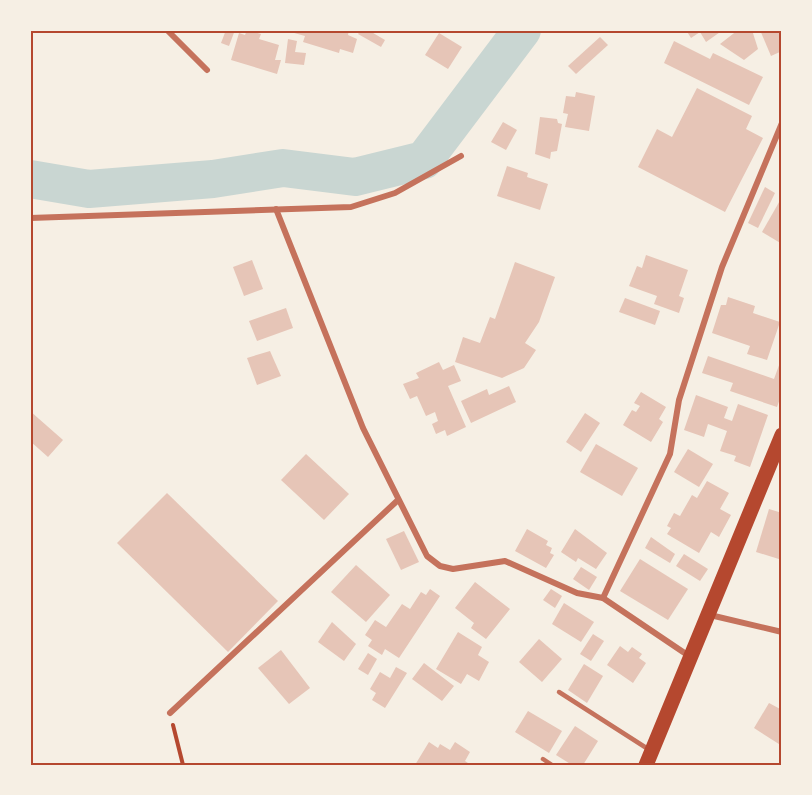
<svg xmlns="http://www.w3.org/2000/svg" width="812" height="795" font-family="Karla,sans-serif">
<rect width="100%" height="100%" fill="#f6efe4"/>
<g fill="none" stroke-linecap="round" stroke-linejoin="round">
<path stroke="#c9d6d2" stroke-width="38" d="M30,179L89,189L213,179L283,168L355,177L424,160L522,30"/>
</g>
<g fill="#e6c5b7">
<path d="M226,30H235L229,46L221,43Z"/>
<path d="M247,30L261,34L259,39L279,45L275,60H281L277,74L231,60L239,33L245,35Z"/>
<path d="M349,30L348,35L357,39L353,53L340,49L339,53L303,42L305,36L287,31Z"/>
<path d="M361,30H368L385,40L381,47L358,34Z"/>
<path d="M686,30H723L706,42L700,32L691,38Z"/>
<path d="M738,30H752L758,49L744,60L720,44Z"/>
<path d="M760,30H781L782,51L771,56Z"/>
<path d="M439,33L462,47L448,69L425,55Z"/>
<path d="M600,37L608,45L576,74L568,66Z"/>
<path d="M288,39L297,41L295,52L306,53L304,65L285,63Z"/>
<path d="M674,41L710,59L713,53L763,77L749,105L664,63Z"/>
<path d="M697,88L752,116L746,129L763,138L725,212L638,167L657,129L672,137Z"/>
<path d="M576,92L595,96L589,131L565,127L568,114L563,113L566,96L575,97Z"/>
<path d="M540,117L557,119L558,123L562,124L557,151L551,152L550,159L535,154Z"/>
<path d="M503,122L517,130L506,150L491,142Z"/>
<path d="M507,166L528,173L527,177L548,184L540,210L497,196Z"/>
<path d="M765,187L775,193L758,228L748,223Z"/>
<path d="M782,197V244L762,232Z"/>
<path d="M646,255L688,270L679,296L684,298L679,313L654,304L657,296L629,286L637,266L642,268Z"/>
<path d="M252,260L263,289L244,296L233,267Z"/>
<path d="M515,262L555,277L539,322L525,343L536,350L524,368L502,378L455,362L463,337L480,343L490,317L495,319Z"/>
<path d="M728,297L755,306L753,313L780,322L767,360L747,354L750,346L712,333L721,305H726Z"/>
<path d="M625,298L660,311L655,325L619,312Z"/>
<path d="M286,308L293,328L257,341L249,321Z"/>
<path d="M270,351L281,376L257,385L247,358Z"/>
<path d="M708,356L774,379L782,357V393L777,407L730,391L733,383L702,373Z"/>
<path d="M439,362L443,370L454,365L461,381L448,386L466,427L447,436L445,430L436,434L432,424L438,421L435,412L426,416L417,396L410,399L403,384L419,378L416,373Z"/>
<path d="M509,386L516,402L471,423L461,401L487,389L489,395Z"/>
<path d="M641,392L666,407L659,419L663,422L651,442L623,425L632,410L636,412L640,406L634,403Z"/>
<path d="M696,395L728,407L724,418L732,421L738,404L768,415L750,467L734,461L736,456L720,451L727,431L708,424L704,437L684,430Z"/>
<path d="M30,411L63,440L48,457L30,441Z"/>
<path d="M585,413L600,423L581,452L566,442Z"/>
<path d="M596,444L638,468L622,496L580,472Z"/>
<path d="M688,449L713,464L699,487L674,472Z"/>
<path d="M306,454L349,494L324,520L281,480Z"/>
<path d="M707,481L729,493L720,509L731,515L719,537L711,532L699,553L667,534L671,528L667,526L674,513L680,516L692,495L697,498Z"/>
<path d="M167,493L278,601L228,652L117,543Z"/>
<path d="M769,509L782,513V560L756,552Z"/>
<path d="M527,529L548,541L546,545L552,548L550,553L554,555L546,568L515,551Z"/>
<path d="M575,529L607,553L596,569L578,558L576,562L561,552Z"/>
<path d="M404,531L419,562L401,570L386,539Z"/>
<path d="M651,537L675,554L670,563L645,548Z"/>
<path d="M684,554L708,569L700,581L676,566Z"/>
<path d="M640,559L688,589L668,620L620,591Z"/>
<path d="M356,565L390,595L366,622L331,592Z"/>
<path d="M581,567L597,577L589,590L573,579Z"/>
<path d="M475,582L510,609L486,639L471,628L474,623L455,608Z"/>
<path d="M430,589L440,596L399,658L385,649L382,655L368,646L372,640L365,635L375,620L386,627L402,604L410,609L421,592L426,595Z"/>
<path d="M551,589L562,596L555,608L543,600Z"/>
<path d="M564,603L594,622L581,642L552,624Z"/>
<path d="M332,622L356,644L344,661L318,642Z"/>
<path d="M458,632L482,647L478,655L489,662L479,681L467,674L461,684L436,669Z"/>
<path d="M593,634L604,641L591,661L580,654Z"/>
<path d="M539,639L562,659L542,682L519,662Z"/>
<path d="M620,646L628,652L632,647L642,654L639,658L646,663L633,683L607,665Z"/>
<path d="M281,650L310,688L289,704L258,668Z"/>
<path d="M368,653L377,659L368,675L358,669Z"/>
<path d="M424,663L454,686L442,701L412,679Z"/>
<path d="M584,664L603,676L587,703L568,690Z"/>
<path d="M396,667L407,673L385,708L372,700L376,693L370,689L380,672L390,678Z"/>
<path d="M769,703L782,710V746L754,728Z"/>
<path d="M528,711L562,731L549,753L515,732Z"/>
<path d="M575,726L598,741L583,765H572L556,755Z"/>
<path d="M429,742L438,748L440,744L450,750L455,742L470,752L465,761L471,765H415Z"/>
</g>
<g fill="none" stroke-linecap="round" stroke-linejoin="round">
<path stroke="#b5482f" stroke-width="4" d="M173,725L183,765"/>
<g stroke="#c5725c" stroke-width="4.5">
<path d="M559,692L648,749"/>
<path d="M543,759L552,765"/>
</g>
<g stroke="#c5725c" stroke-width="6">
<path d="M167,30L207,70"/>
<path d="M276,209L363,428L427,556L440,566L453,569L505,561L577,593L603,598L689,656"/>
<path d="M30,218L351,207L395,193L461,156"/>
<path d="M603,598L670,454L679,400L722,267L782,123"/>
<path d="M710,615L782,632"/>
<path d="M170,713L398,500"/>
</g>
<path stroke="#b5482f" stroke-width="15" d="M646,765L782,435"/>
</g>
<rect width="812" height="795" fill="none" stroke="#f6efe4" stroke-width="63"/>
<rect x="32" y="32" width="748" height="732" fill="none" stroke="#b5482f" stroke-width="2"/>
</svg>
